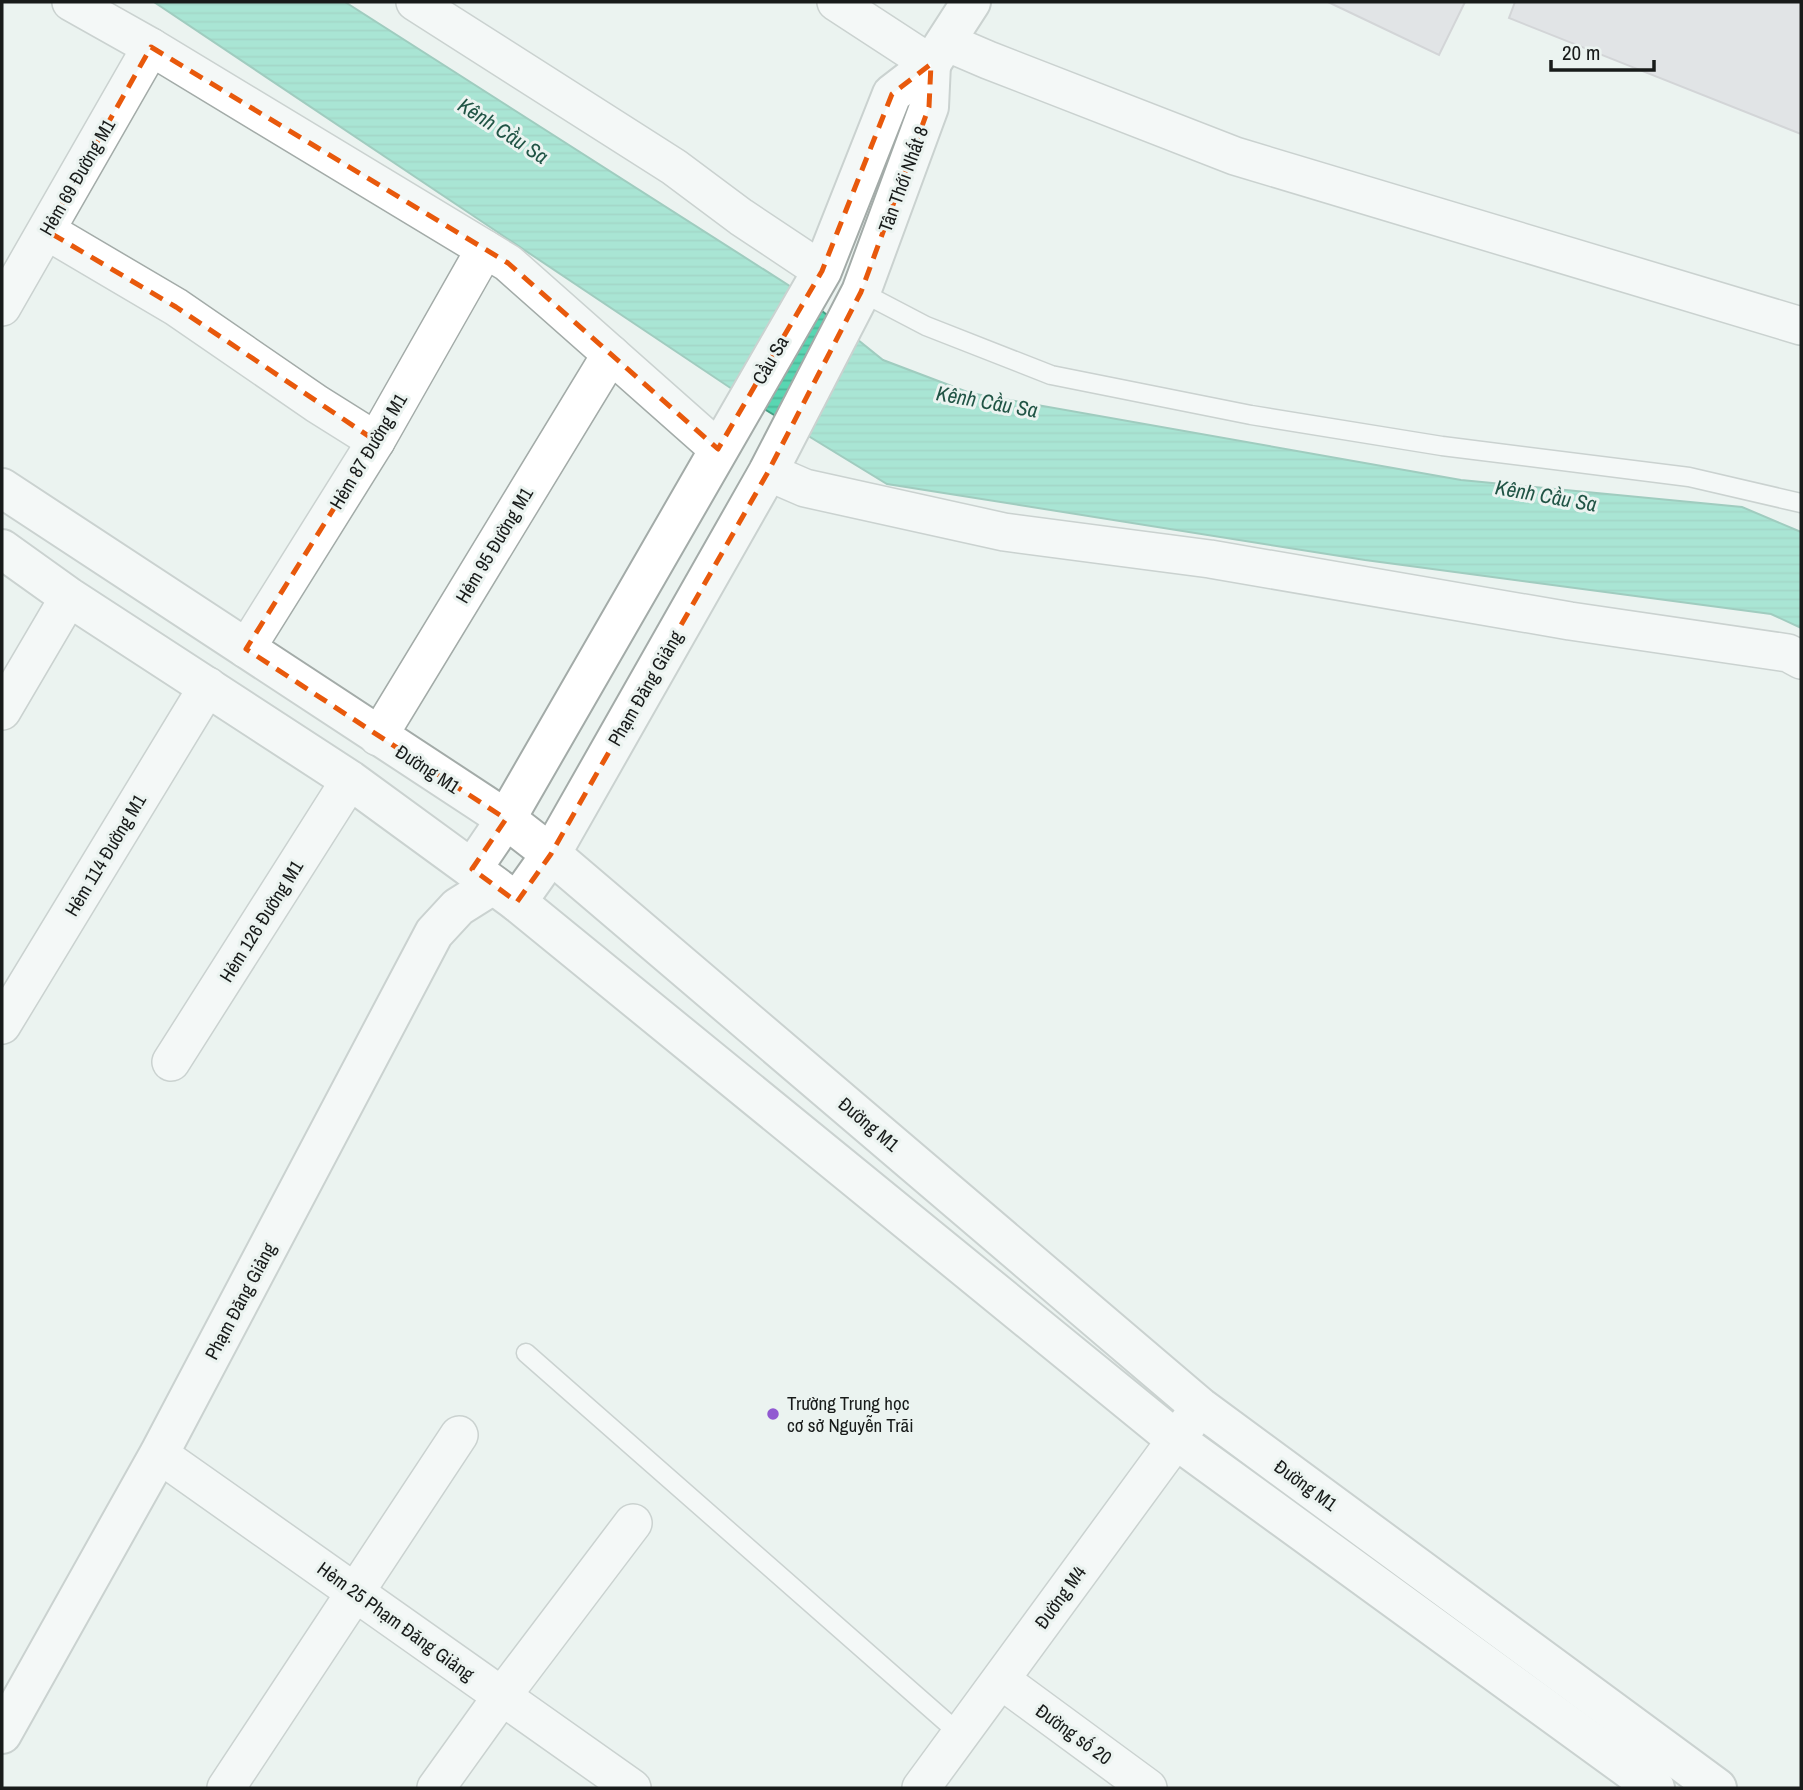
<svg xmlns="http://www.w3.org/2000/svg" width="1803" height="1790" font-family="'Archivo Narrow',sans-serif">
<defs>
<pattern id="water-rules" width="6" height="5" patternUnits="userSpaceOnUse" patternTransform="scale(1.75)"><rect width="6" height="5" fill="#59d6b2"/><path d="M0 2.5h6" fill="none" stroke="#4db798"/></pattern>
</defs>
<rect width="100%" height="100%" fill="#ebf3f0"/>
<path fill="url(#water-rules)" stroke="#469e84" stroke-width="2" d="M154,2H345L796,290L883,360L970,393L1461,480L1742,507L1801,532V628L1771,614L1365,560L887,484L738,393Z"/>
<g fill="#d5d3da" stroke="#b5b2b9" stroke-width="2">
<path d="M1328,2H1465L1439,55Z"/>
<path d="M1515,2H1801V134L1509,18Z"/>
</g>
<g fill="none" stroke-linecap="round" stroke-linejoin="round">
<defs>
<g id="service">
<path d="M861,292L926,326L1051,375L1251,415L1442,446L1689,477L1801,503"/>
<path d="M526,1353L961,1735"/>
</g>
<g id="minor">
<path d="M71,2L151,47L508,263L718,449"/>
<path d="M415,2L674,167L741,217L822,271"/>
<path d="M836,2L931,64"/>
<path d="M946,42L988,60L1235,156L1801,326"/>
<path d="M47,231L176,307L317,404L376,441"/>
<path d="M2,307L151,47"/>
<path d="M768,472L805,488L1004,532L1210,559L1570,621L1788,653L1801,660"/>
<path d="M246,649L376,441L485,249"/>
<path d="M2,711L69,597"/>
<path d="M378,737L611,354"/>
<path d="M2,1025L208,686"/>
<path d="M171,1062L350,780"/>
<path d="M159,1454L632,1788"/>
<path d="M1001,1680L1148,1788"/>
<path d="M226,1788L459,1435"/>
<path d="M436,1788L502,1696L633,1523"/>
<path d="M921,1788L1200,1407"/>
</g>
<g id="tertiary">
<path d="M2,488L506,819L551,854L1200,1407L1717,1788"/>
<path d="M2,549L69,597L350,780L517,902L1175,1439L1655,1788"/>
<path d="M472,869L506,819L822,271L892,94L931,64L971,2"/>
<path d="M517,902L551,854L768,472L861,292L929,107L931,64"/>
<path d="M2,1734L159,1454L434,933L458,907L493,885"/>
</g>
</defs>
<use href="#service" stroke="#a3aba8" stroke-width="21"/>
<use href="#minor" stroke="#a3aba8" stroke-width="40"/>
<use href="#tertiary" stroke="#a3aba8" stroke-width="42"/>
<use href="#service" stroke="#fff" stroke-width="18"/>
<use href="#minor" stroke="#fff" stroke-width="37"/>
<use href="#tertiary" stroke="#fff" stroke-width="38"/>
</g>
<path d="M0 0H1803V1790H0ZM151,47L508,263L718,449L822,271L892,94L931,64L929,107L861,292L768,472L551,854L517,902L472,869L506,819L246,649L376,441L176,307L47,231Z" fill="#ebf3f0" fill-opacity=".55" fill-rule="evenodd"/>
<path fill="none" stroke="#e8590c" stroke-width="5" stroke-dasharray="14 9" stroke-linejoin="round" d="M151,47L508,263L718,449L822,271L892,94L931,64L929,107L861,292L768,472L551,854L517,902L472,869L506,819L246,649L376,441L176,307L47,231Z"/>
<circle fill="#9159d1" stroke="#ebf3f0" stroke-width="2.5" cx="773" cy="1414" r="7"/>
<g text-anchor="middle" stroke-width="6" stroke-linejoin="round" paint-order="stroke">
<g font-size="19" fill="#181b1a" stroke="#ebf3f0">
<text transform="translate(77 177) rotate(-60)" y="7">Hẻm 69 Đường M1</text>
<text transform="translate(903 179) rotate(-70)" y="7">Tân Thới Nhất 8</text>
<text transform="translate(770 360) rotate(-60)" y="7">Cầu Sa</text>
<text transform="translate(368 451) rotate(-59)" y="7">Hẻm 87 Đường M1</text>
<text transform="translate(494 545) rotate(-59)" y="7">Hẻm 95 Đường M1</text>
<text transform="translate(645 688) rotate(-60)" y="7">Phạm Đăng Giảng</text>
<text transform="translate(428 769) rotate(33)" y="7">Đường M1</text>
<text transform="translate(105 855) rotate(-59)" y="7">Hẻm 114 Đường M1</text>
<text transform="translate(261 921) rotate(-58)" y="7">Hẻm 126 Đường M1</text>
<text transform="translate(869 1124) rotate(40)" y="7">Đường M1</text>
<text transform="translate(240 1301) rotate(-62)" y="7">Phạm Đăng Giảng</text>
<text transform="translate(1306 1485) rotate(36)" y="7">Đường M1</text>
<text transform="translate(1060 1597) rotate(-54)" y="7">Đường M4</text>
<text transform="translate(396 1621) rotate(36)" y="7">Hẻm 25 Phạm Đăng Giảng</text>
<text transform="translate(1074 1734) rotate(36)" y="7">Đường số 20</text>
</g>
<g font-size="19" fill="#181b1a" stroke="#ebf3f0" text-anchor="start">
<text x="787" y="1410">Trường Trung học<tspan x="787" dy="22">cơ sở Nguyễn Trãi</tspan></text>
</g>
<g font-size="21" font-style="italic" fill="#205445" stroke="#ebf3f0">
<text transform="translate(503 131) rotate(33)" y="7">Kênh Cầu Sa</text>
<text transform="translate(987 402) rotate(10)" y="7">Kênh Cầu Sa</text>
<text transform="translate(1546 496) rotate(10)" y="7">Kênh Cầu Sa</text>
</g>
</g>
<rect width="1803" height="1790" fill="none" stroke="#181b1a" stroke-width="7"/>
<path d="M1551 60v10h103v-10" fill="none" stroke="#181b1a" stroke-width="3.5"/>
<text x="1562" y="60" font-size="21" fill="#181b1a" stroke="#ebf3f0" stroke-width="5" paint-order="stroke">20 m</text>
</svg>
